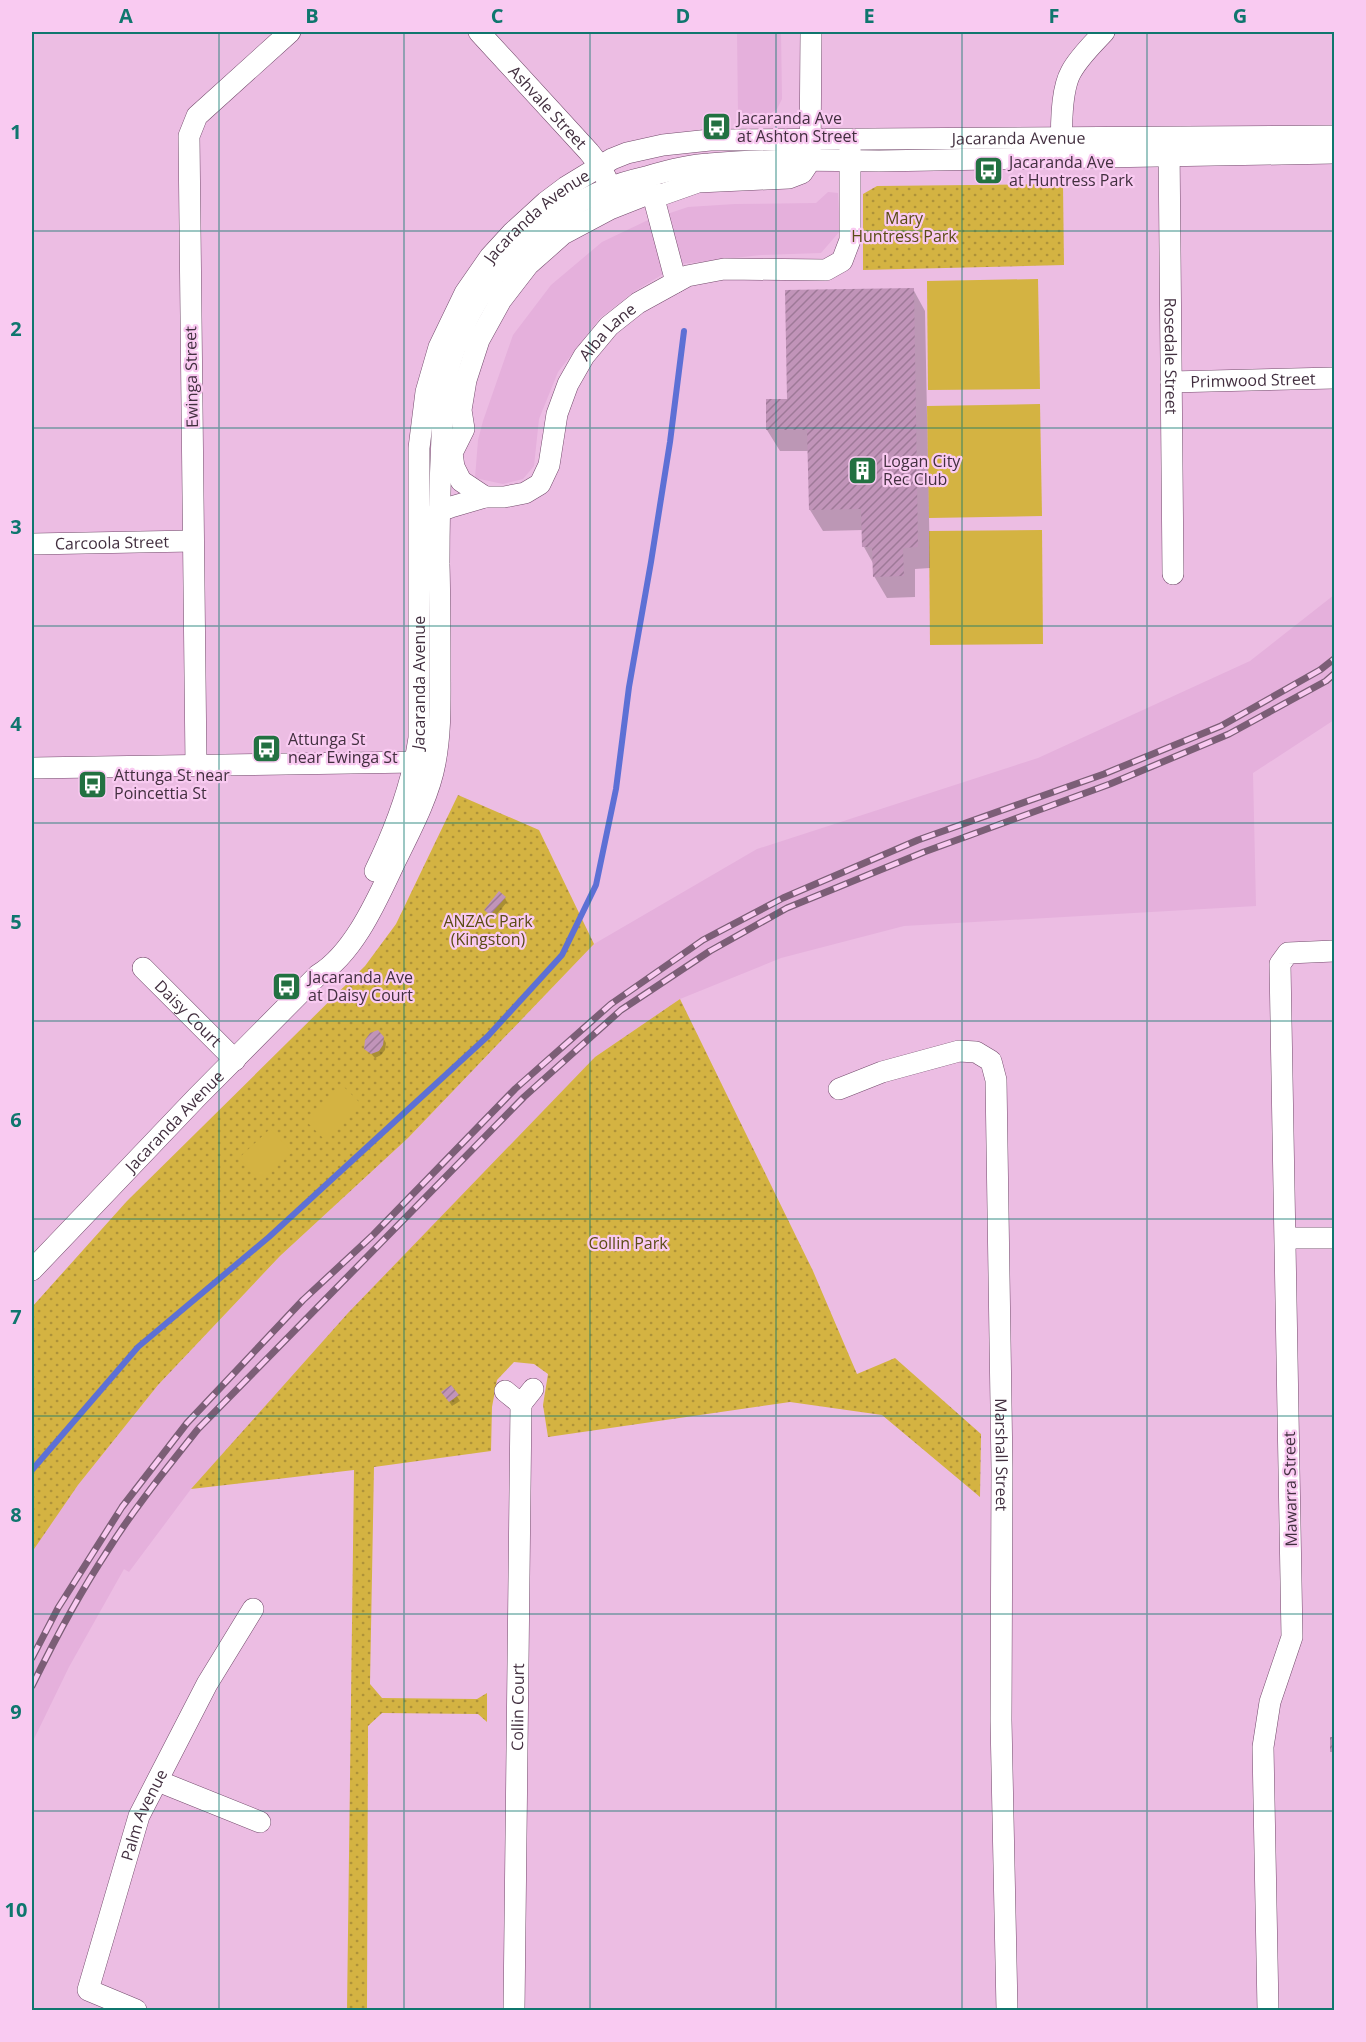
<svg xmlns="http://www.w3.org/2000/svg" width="1366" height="2042" font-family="'Open Sans',sans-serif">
<defs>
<pattern id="green-dots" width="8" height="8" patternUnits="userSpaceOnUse" patternTransform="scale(1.5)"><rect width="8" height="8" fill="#d4b342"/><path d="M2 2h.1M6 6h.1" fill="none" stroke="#ae9239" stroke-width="1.8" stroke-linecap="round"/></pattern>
<pattern id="building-hatch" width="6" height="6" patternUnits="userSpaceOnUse" patternTransform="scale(1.5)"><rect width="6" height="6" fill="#c194b9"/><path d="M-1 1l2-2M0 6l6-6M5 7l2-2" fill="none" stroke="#9e7998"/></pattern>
</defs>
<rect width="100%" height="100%" fill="#ecbde3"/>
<g fill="#e5b0dc">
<path d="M737,32H781L782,99L777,109L770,114H738Z"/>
<path d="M828,192L838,193L840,231L821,253L761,255L680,264L635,291L600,318L558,372L539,419L534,466L523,479L503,484L475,478L478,440L483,421L513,335L551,285L602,242L646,221L688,207L735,204L816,203Z"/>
<path d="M1334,595V720L1253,773L1256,906L904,926L781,958L680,999L595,1057L191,1489L129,1572L124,1569L69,1667L32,1743V1553L35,1545L78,1485L158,1385L280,1256L408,1138L594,944L757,849L1038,758L1250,661Z"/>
</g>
<g fill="url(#green-dots)">
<path d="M1063,184L1064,265L863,270V194L877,186Z"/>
<path d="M458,795L539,830L594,944L408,1138L280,1256L158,1385L78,1485L32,1552V1307L127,1201L365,966L396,924Z"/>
<path d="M680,999L813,1271L857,1374L895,1358L981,1434L980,1497L882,1415L790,1402L548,1437L543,1405L548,1374L534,1364L514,1362L497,1380L492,1407L491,1451L374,1467L370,1684L382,1698L477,1699L487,1693V1722L478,1714L382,1713L368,1726L367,2010H347L354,1470L191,1489L348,1313L595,1057Z"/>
</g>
<g fill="#d4b342">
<path d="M1038,279L1040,389L928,390L927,281Z"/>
<path d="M1040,404L1042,516L929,518L927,406Z"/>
<path d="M1042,530L1043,644L930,645L929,531Z"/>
<path d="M344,1087L362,1105L326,1141L308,1123Z"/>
<path d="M270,1129L292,1152L261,1182L239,1158Z"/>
</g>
<g fill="#0003">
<path d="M913,289L925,311L930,568L915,569V597L887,598L874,576V565L864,547L863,530L823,531L810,510L809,451H780L767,430L788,400Z"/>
<path d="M505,898L507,902L493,919L485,910Z"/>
<path d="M383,1038L386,1043L385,1050L381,1055L375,1058L366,1048Z"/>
<path d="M451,1387L460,1401L452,1406L446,1397Z"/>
</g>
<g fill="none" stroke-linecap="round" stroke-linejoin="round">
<path stroke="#5d70d5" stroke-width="6" d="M32,1470L138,1347L269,1237L488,1036L562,955L596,885L616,789L629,687L651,562L670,442L684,331"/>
</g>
<g fill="url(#building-hatch)">
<path d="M914,288L918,547L903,548L904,576L873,577L872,547H862L861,509L809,510L807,430H766V399H787L785,290Z"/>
<path d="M499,891L506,897L490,915L484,910Z"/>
<path d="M378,1030L384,1037L383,1045L379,1051L371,1054L364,1049L365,1040L370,1033Z"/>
<path d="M451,1385L459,1395L449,1402L441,1392Z"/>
<rect x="1330" y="1737" width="4" height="15"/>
</g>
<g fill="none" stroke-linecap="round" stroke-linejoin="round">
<defs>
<g id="minor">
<path id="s1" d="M479,32L589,152L600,166L606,178"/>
<path id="s2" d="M1169,143L1173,574"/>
<path d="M1062,151C1061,130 1061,90 1071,72C1079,57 1093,44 1104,32"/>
<path d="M653,195L676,282"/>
<path id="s3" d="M1171,382L1334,378"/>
<path d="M485,497L461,481L454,467L452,453L464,429L461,410L466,380L479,340L501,300L528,265L563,234L610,209L643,196L664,194L698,182L789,178L802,173L810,161L811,32"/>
<path id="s4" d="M432,520L439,511L451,507L485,497H504L525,493L540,484L549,465L557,414L568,384L584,356L609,326L638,303L687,276L724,269L826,270L842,261L850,240V148"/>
<path id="s5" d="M32,544L193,541"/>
<path d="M196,765L189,136L197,116L290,32"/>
<path d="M32,768L416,762L430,764"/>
<path id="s6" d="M375,871C396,828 412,786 419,738V448L426,392L439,347L465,293L490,257L512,233L546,202L566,187L612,159L627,153L663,145L710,140L1334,136"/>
<path id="s7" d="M143,968L235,1060"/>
<path id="s8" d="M839,1089L882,1072L959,1051L976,1052L991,1061L996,1080L1002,1469L1001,1720L1007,2010"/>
<path d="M1286,1238H1334"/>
<path id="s9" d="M32,1270L197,1097L318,975C353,954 376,902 393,866C408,835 429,797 435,763C441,732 440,701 440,670C440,635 440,600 439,564C439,521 440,479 442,436C443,411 443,384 451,360C475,282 532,220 607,189C620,183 633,180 646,177C666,171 688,165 709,164C765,159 823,160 879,161L1334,153"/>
<path d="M505,1391L521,1404L533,1389"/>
<path d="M158,1781L260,1822"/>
<path id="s10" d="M136,2010L88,1990L139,1816L207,1684L253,1609"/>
<path id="s11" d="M514,2010L521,1404"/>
<path d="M1268,2010L1263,1747L1270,1702L1292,1637L1280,964L1288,953L1334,951"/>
</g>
</defs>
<use href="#minor" stroke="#724a6b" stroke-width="22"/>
<use href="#minor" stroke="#fff" stroke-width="21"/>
<defs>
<g id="rail">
<path d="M32,1658L58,1608L122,1507L187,1423L303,1300L373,1235L515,1089L611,1004L703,940L783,898L918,840L1104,774L1221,726L1320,670L1334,659"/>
<path d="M32,1686C55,1639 79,1594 108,1550C135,1507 167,1468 198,1429L524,1097L621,1010L710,951L787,908L924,852L1110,784L1229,734L1326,681L1334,674"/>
</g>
</defs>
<use href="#rail" stroke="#7b5e76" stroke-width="7"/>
<use href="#rail" stroke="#f9caf1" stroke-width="4.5" stroke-dasharray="14" stroke-linecap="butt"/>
</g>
<path fill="none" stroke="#0f766e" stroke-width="1.5" stroke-opacity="0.55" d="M219,32V2010M404,32V2010M590,32V2010M776,32V2010M962,32V2010M1147,32V2010M32,231H1334M32,428H1334M32,626H1334M32,823H1334M32,1021H1334M32,1219H1334M32,1416H1334M32,1614H1334M32,1811H1334"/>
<defs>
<symbol id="bus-square" viewBox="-11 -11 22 22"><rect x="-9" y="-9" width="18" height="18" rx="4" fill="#227141" stroke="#f9caf1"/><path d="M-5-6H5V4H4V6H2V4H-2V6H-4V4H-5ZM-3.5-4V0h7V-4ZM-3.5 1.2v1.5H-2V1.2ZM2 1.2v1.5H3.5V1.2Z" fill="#fff"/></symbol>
<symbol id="building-square" viewBox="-11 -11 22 22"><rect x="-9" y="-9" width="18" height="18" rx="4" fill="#227141" stroke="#f9caf1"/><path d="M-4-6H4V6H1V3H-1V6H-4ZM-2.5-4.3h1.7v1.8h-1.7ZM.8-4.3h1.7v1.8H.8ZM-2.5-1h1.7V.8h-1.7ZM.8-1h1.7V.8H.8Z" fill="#fff"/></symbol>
</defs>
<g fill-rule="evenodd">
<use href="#bus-square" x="700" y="110" width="33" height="33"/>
<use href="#bus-square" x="972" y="154" width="33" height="33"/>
<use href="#building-square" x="846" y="454" width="33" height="33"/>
<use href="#bus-square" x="250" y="732" width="33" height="33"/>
<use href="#bus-square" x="76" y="768" width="33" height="33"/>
<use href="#bus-square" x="270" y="970" width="33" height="33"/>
</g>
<g text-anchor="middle" stroke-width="4.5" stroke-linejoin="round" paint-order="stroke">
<g font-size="16" fill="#422f3f" stroke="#f9caf1">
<text dy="6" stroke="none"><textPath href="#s1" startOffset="102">Ashvale Street</textPath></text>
<text dy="6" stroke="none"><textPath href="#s6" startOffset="1204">Jacaranda Avenue</textPath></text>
<text dy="6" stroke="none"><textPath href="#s6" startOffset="700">Jacaranda Avenue</textPath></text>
<text dy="6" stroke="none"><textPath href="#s4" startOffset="288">Alba Lane</textPath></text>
<text dy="6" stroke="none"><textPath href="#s2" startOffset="213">Rosedale Street</textPath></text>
<text transform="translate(191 377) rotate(-91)" y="6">Ewinga Street</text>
<text dy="6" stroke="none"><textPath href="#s3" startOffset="82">Primwood Street</textPath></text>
<text dy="6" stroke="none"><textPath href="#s5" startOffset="80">Carcoola Street</textPath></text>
<text dy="6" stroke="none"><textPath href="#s6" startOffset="196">Jacaranda Avenue</textPath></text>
<text dy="6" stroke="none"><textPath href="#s7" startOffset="64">Daisy Court</textPath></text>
<text dy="6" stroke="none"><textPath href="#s9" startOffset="206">Jacaranda Avenue</textPath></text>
<text dy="6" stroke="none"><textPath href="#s8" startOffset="555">Marshall Street</textPath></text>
<text transform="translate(1290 1489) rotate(-91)" y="6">Mawarra Street</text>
<text dy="6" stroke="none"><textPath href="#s11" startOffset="303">Collin Court</textPath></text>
<text dy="6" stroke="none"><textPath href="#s10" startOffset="236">Palm Avenue</textPath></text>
</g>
<g font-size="16" fill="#422f3f" stroke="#f9caf1" text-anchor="start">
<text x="737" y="124">Jacaranda Ave<tspan x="737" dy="18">at Ashton Street</tspan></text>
<text x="1009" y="168">Jacaranda Ave<tspan x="1009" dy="18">at Huntress Park</tspan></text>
<text x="883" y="467">Logan City<tspan x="883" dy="18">Rec Club</tspan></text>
<text x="288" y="745">Attunga St<tspan x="288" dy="18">near Ewinga St</tspan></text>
<text x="114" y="781">Attunga St near<tspan x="114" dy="18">Poincettia St</tspan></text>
<text x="308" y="983">Jacaranda Ave<tspan x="308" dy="18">at Daisy Court</tspan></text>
</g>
<g font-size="16" fill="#5b4c15" stroke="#f9caf1">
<text x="904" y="224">Mary<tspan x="904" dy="18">Huntress Park</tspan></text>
<text x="488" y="927">ANZAC Park<tspan x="488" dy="18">(Kingston)</tspan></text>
<text x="628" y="1249">Collin Park</text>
</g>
</g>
<rect width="1366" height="2042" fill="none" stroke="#f9caf1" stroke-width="66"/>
<rect x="33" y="33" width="1300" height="1976" fill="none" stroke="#0f766e" stroke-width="2"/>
<g font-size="20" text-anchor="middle" font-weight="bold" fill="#0f766e">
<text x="126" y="23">A</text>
<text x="312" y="23">B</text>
<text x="497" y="23">C</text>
<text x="683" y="23">D</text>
<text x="869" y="23">E</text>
<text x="1054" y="23">F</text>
<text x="1240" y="23">G</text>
<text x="16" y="139">1</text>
<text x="16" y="336">2</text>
<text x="16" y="534">3</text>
<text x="16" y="731">4</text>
<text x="16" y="929">5</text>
<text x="16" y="1127">6</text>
<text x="16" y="1324">7</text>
<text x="16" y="1522">8</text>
<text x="16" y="1719">9</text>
<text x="16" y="1917">10</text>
</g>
</svg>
